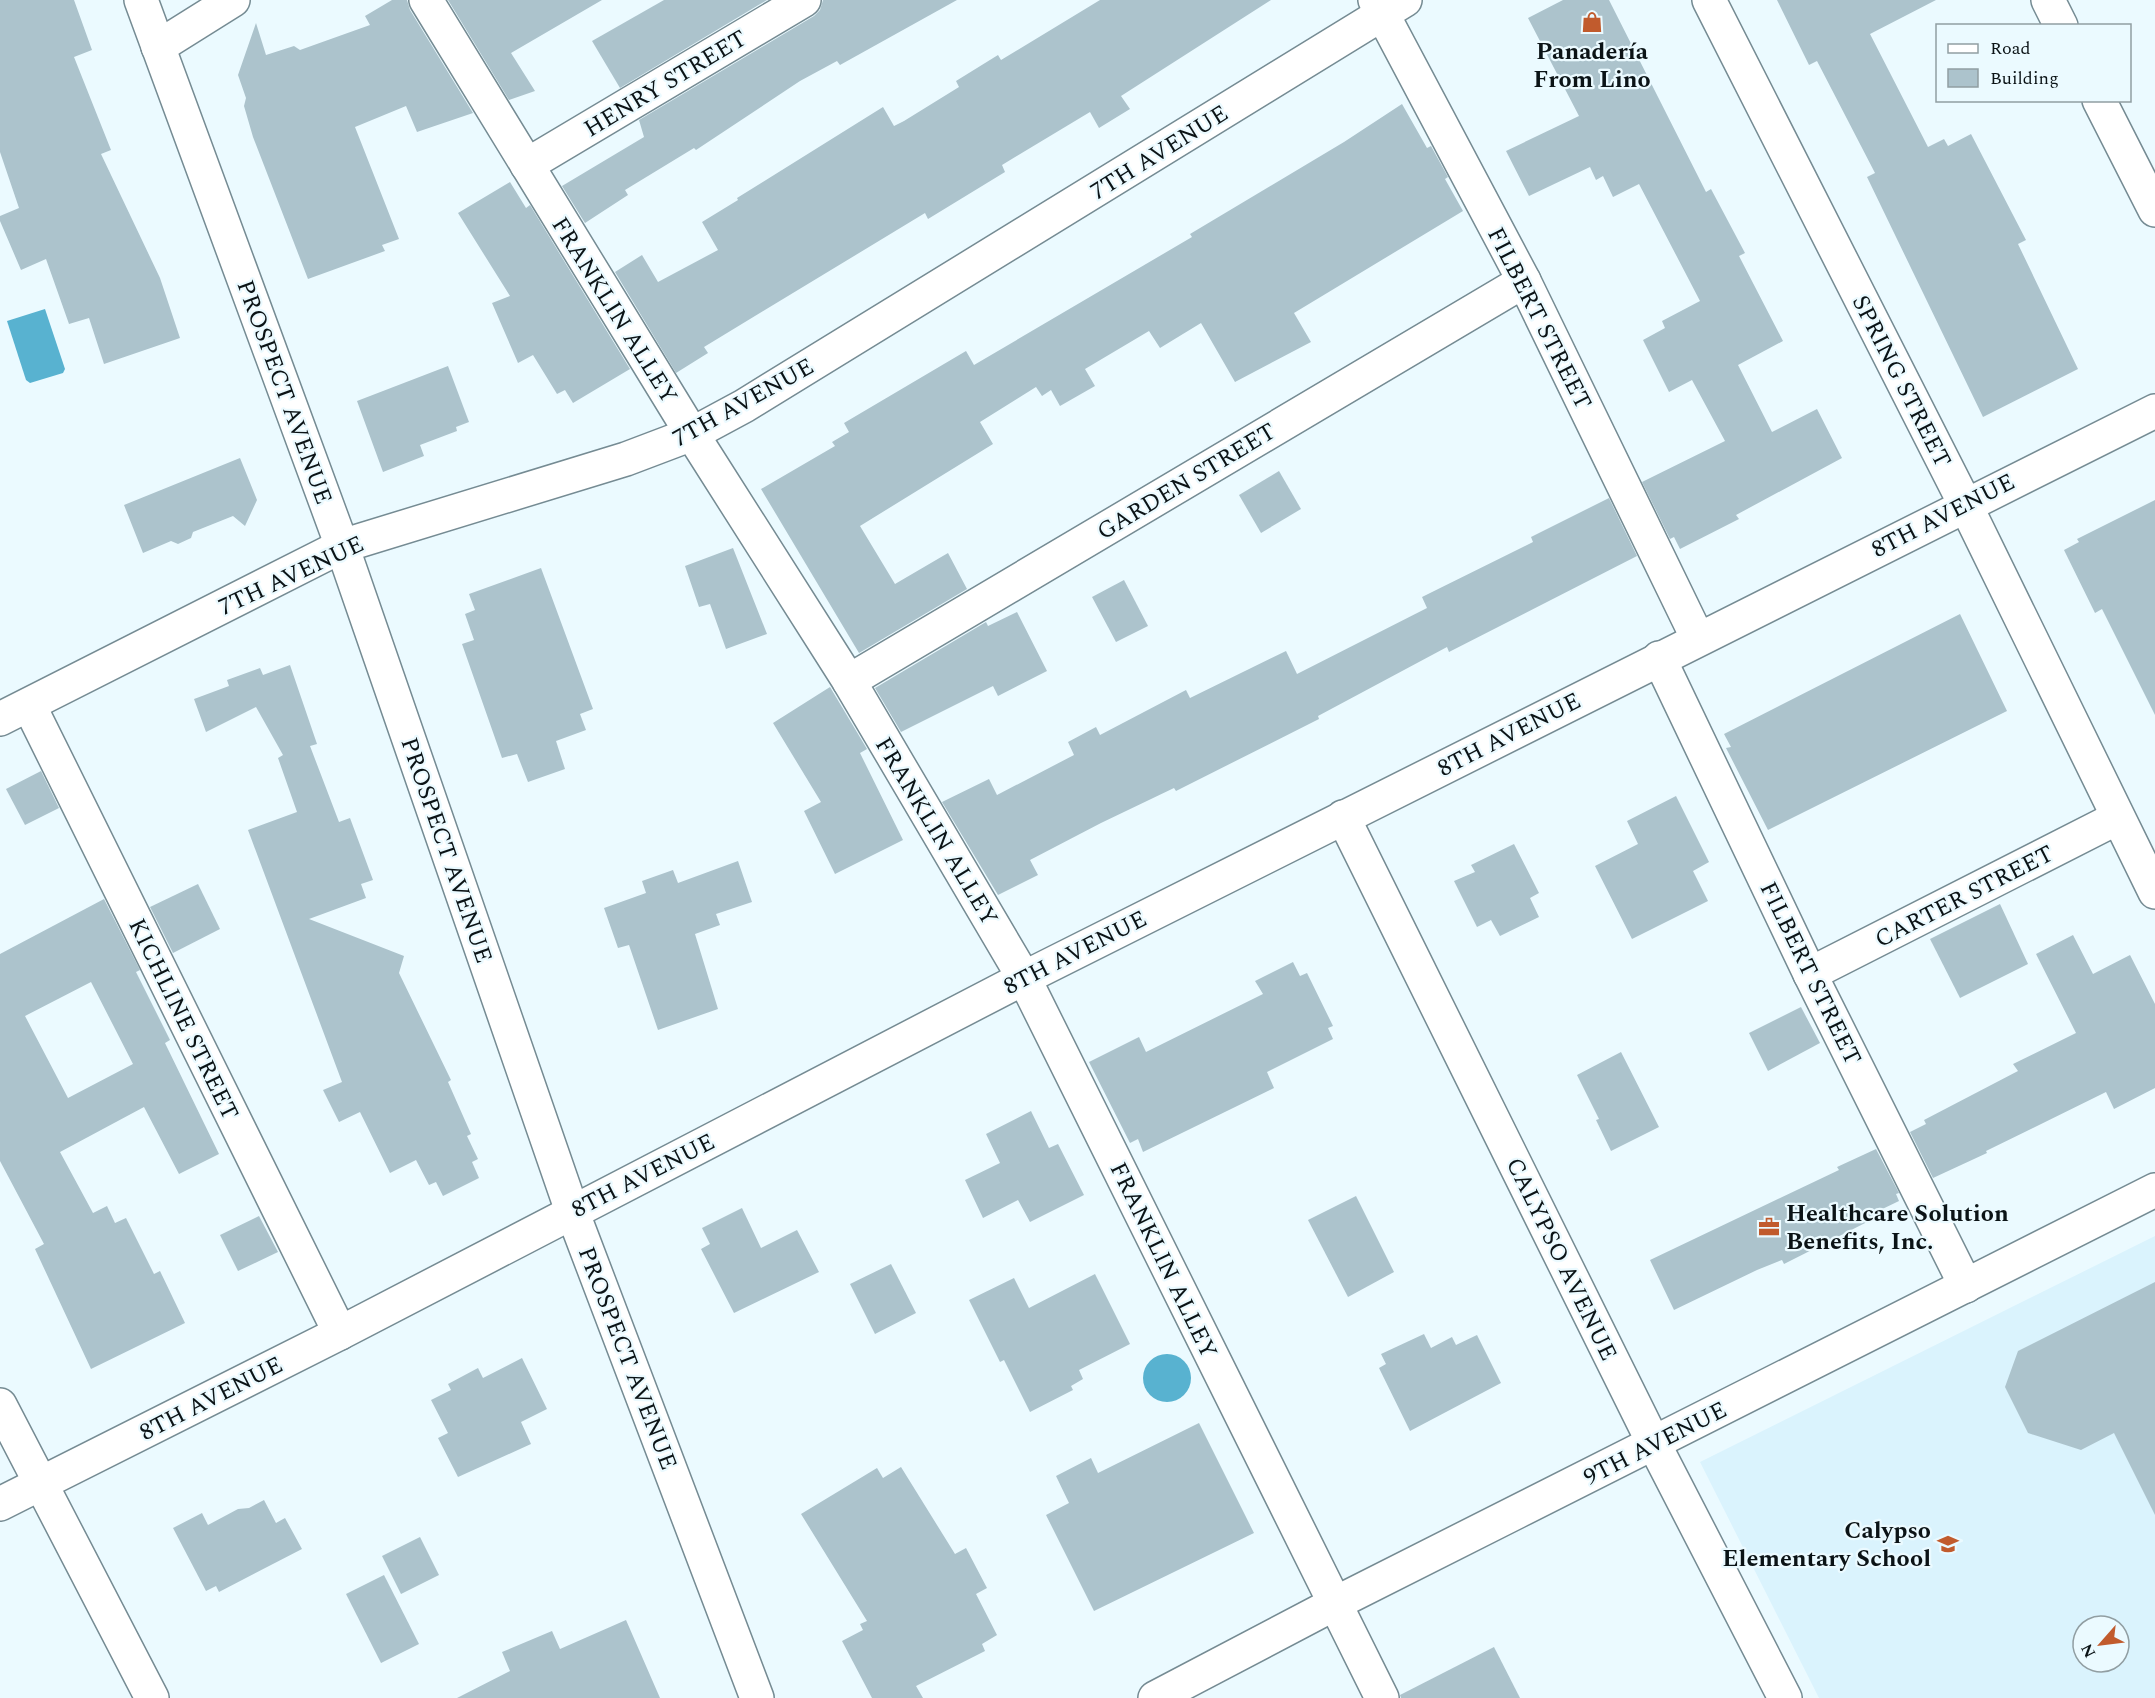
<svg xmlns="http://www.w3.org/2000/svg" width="2155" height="1698" font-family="Spectral,serif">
<rect width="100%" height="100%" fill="#ebfaff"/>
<path fill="#daf3fd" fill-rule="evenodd" d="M2155,1236V1698H1819L1700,1462ZM2083,1626H2119V1662H2083Z"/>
<g fill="#58b2d0">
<path d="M45,309L65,369L63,373L30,383L26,380L7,321Z"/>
<circle cx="1167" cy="1378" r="24"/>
</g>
<g fill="#acc3cc" fill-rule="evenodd">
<path d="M0,0H74L92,50L74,57L111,150L101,154L160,278L180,338L104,364L89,318L69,324L46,259L21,270L0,221V216L19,208L0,152Z"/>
<path d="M392,0H407L410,10L473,113L417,132L406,106L355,127L399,239L382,245L385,251L308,279L253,137L244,106L246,98L238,75L256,23L266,55L294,46L300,50L370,25L365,16Z"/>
<path d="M448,0H602L511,53L535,91L509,100Z"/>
<path d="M664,0H767L620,88L592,41Z"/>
<path d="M823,0H957L840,65L837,61L800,81L696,150L694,148L625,190L628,195L585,223L562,186L644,137L639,120L814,16L820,10Z"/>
<path d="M1100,0H1271L1121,96L1130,109L1099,128L1090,112L1002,165L1005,172L928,219L925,213L704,347L708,353L676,373L615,272L642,255L658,282L718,250L702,222L738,200L737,198L883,107L894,126L904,121L959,87L956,81L998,55L1001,60Z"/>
<path d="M1563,0H1609L1706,192L1711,189L1745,253L1739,256L1783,341L1738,365L1772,432L1817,409L1842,458L1736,515L1739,519L1680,549L1674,537L1670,539L1642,482L1725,441L1692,380L1669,392L1643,340L1665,328L1662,321L1700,301L1639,184L1613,197L1603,176L1596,180L1590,167L1529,196L1506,151L1579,116L1528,18Z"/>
<path d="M1777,0H1936L1870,34L1928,147L1944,139L1948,146L1971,134L2026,240L2018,244L2078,369L1983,417L1867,177L1875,173L1817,61L1809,65Z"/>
<path d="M1402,104L1427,148L1431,146L1448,177L1445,179L1463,211L1294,313L1311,342L1235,382L1201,323L1160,348L1149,331L1085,369L1095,386L1060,406L1051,390L1042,396L1036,387L980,422L993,444L860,526L895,584L948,553L967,589L859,653L761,489L835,446L832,442L849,432L844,423L966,351L974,365L1192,237L1190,234L1344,142Z"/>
<path d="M510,182L526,208L530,205L630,369L573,403L565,390L557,394L533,355L518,363L492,303L510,296L458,213Z"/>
<path d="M448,366L469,422L456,427L457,431L420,445L424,456L383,472L357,401Z"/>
<path d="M240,458L257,500L245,526L233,516L193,532L191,538L178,544L171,541L143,553L124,505Z"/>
<path d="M1279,471L1301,509L1261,533L1239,495Z"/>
<path d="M1609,498L1637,556L1449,652L1447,647L1318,716L1319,719L1176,791L1174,788L1101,823L1030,860L1038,875L998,895L942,802L989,779L997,795L1074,755L1068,742L1096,727L1100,735L1186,690L1190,698L1286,651L1297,674L1427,608L1422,597L1533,542L1531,537Z"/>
<path d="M2155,500V715L2102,609L2095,613L2064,550L2079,542L2077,539Z"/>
<path d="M733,548L767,634L726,649L710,604L699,607L685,566Z"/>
<path d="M541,568L593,709L580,714L586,730L556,741L565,769L528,782L517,754L502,758L462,644L474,640L465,614L475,610L469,594Z"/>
<path d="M1124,580L1148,626L1116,642L1092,597Z"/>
<path d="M1017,612L1047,671L998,696L993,686L901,732L875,688L986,622L988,626Z"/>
<path d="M1960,614L2007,711L1768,830L1726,748L1731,747L1724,734Z"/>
<path d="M290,665L317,744L310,746L339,822L350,818L373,880L361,884L366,898L309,919L404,956L399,973L451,1080L448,1082L471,1134L467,1136L478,1159L472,1162L479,1178L443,1196L436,1182L429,1185L416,1160L390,1173L360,1112L339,1122L323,1090L342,1082L248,830L297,812L278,758L283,755L256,707L206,732L194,699L229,686L227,680L260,668L263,675Z"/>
<path d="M830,687L867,749L860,753L903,840L835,874L804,811L821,802L773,723Z"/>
<path d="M41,771L59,808L25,825L6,789Z"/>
<path d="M1676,796L1709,862L1693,871L1708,901L1632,939L1595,866L1638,844L1627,821Z"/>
<path d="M1514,844L1539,893L1530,898L1539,917L1500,936L1491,920L1477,927L1454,881L1475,872L1471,865Z"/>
<path d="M738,861L752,902L716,914L720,925L695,934L718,1009L658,1030L629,945L618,948L604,908L646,893L642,881L673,870L678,883Z"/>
<path d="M198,884L220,929L173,953L150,907Z"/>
<path d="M104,899L140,970L136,972L170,1040L165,1043L219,1154L179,1174L144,1107L60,1152L93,1213L107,1206L115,1223L126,1218L154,1274L160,1271L185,1323L91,1369L35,1249L44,1244L0,1161V954ZM91,982L133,1064L68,1098L25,1016Z"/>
<path d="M2000,904L2028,964L1960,998L1930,939Z"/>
<path d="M2073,935L2093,974L2130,955L2155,1004V1088L2114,1109L2106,1092L1986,1151L1987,1153L1933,1178L1910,1132L1926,1124L1924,1120L2018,1071L2013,1064L2076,1033L2036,954Z"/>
<path d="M1293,962L1300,976L1307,973L1333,1026L1328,1028L1333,1039L1267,1072L1274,1088L1143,1152L1138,1139L1130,1143L1089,1062L1139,1037L1146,1052L1263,994L1255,981Z"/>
<path d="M1801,1007L1820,1043L1768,1071L1749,1033Z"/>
<path d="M1621,1052L1659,1127L1611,1151L1596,1120L1599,1119L1577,1075Z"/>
<path d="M1031,1111L1049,1148L1058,1144L1084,1195L1030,1222L1018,1200L983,1218L965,1180L1000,1163L986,1134Z"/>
<path d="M1876,1149L1899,1193L1896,1194L1899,1201L1872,1214L1875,1218L1784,1264L1782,1260L1757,1270L1674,1310L1650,1260L1839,1170L1837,1167Z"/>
<path d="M1356,1196L1394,1272L1348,1297L1308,1220Z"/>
<path d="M742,1208L761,1248L797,1230L819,1272L734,1313L701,1249L710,1244L702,1228Z"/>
<path d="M259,1216L278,1252L238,1271L220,1235Z"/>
<path d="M891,1264L916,1313L875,1334L850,1284Z"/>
<path d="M1095,1274L1130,1344L1079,1370L1083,1379L1071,1386L1073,1390L1030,1412L1004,1360L1000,1362L969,1300L1014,1278L1029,1308Z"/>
<path d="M2155,1282V1515L2114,1433L2081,1450L2028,1433L2005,1387L2018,1351Z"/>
<path d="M1424,1334L1431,1348L1452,1337L1456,1345L1477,1335L1501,1383L1410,1431L1379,1368L1386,1364L1381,1354Z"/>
<path d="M522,1358L547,1409L521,1422L531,1444L458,1477L438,1438L448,1433L431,1400L451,1390L448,1384L478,1368L483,1378Z"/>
<path d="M1199,1423L1254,1533L1094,1611L1046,1515L1069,1503L1056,1476L1091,1458L1098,1473Z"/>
<path d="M901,1467L955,1554L966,1548L987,1588L976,1594L997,1635L982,1644L985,1651L916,1686L923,1698H872L842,1641L863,1630L860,1624L867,1621L801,1514L877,1468L883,1478Z"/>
<path d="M264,1500L276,1523L285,1518L302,1549L219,1592L216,1586L206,1591L173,1528L202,1513L208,1525L238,1509L249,1508Z"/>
<path d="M420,1537L439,1575L401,1594L382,1556Z"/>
<path d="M384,1575L419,1644L381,1663L346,1594Z"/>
<path d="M626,1620L660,1698H457L510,1671L502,1652L552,1631L560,1649Z"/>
<path d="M1494,1647L1520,1698H1401L1400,1695Z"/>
</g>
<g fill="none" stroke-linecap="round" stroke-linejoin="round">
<defs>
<g id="minor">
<path d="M141,0L342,546L572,1211L757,1698"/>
<path d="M426,0L692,434L849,681L1024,978L1382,1698"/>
<path d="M1375,0L1524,281L1698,639"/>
<path d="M1709,0L1965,504L2155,892"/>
<path d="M2048,0L2061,26"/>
<path d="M158,47L233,0"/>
<path d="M2099,100L2155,210"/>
<path d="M527,165L804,0"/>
<path d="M1659,658L1810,974L1966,1286"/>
<path d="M849,681L1524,281"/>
<path d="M29,705L340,1333"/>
<path d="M0,719L342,546L626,459L692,434L744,406L1405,0"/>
<path d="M1343,817L1654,1444L1785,1698"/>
<path d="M1810,974L2117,818"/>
<path d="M0,1405L152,1698"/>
<path d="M0,1504L340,1333L1024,978L2155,411"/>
<path d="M1155,1698L1334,1604L2155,1190"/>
</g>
</defs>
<use href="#minor" stroke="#758b93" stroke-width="36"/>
<use href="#minor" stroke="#fff" stroke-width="33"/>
</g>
<defs>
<symbol id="shop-bare" viewBox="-9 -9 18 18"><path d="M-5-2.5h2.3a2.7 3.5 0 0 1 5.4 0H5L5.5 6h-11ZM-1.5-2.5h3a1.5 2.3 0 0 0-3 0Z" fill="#c15b2d" stroke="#ebfaff" stroke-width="2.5" paint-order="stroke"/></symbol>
<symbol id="office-bare" viewBox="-9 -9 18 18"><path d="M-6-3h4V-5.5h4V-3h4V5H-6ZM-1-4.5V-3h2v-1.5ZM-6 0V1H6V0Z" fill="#c15b2d" stroke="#ebfaff" stroke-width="2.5" paint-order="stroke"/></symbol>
<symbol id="school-bare" viewBox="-9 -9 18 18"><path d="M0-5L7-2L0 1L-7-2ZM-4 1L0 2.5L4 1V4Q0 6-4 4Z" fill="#c15b2d" stroke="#ebfaff" stroke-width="2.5" paint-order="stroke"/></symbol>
</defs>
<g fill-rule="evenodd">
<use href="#shop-bare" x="1577" y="7" width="30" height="30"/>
<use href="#office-bare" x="1754" y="1212" width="30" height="30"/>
<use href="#school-bare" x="1933" y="1529" width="30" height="30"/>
</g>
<g text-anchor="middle" stroke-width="4.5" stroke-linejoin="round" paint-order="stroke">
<g font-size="24" font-weight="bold" fill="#0b1316" stroke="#ebfaff">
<text x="1592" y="59">Panadería<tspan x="1592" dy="28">From Lino</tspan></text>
<text x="1786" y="1221" text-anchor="start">Healthcare Solution<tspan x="1786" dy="28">Benefits, Inc.</tspan></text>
<text x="1931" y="1538" text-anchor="end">Calypso<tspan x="1931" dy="28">Elementary School</tspan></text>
</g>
<g font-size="24" fill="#0b1316" stroke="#ebfaff">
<text transform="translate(665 83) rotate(-31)" y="8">HENRY STREET</text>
<text transform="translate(1159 152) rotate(-32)" y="8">7TH AVENUE</text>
<text transform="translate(615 310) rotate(58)" y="8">FRANKLIN ALLEY</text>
<text transform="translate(1540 318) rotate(63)" y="8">FILBERT STREET</text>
<text transform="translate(1902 381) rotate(63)" y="8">SPRING STREET</text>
<text transform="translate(285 392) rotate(70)" y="8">PROSPECT AVENUE</text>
<text transform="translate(743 402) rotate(-29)" y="8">7TH AVENUE</text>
<text transform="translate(1186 481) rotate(-31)" y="8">GARDEN STREET</text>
<text transform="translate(1943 515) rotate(-27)" y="8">8TH AVENUE</text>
<text transform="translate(291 575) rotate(-25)" y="8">7TH AVENUE</text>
<text transform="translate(1509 734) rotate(-27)" y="8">8TH AVENUE</text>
<text transform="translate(937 831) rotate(59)" y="8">FRANKLIN ALLEY</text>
<text transform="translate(447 850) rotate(71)" y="8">PROSPECT AVENUE</text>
<text transform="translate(1964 896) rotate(-27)" y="8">CARTER STREET</text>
<text transform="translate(1075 952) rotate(-27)" y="8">8TH AVENUE</text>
<text transform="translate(1811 973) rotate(64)" y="8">FILBERT STREET</text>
<text transform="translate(184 1019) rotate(64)" y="8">KICHLINE STREET</text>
<text transform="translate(643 1175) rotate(-27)" y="8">8TH AVENUE</text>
<text transform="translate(1562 1259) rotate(64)" y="8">CALYPSO AVENUE</text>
<text transform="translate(1164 1260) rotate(64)" y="8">FRANKLIN ALLEY</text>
<text transform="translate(628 1358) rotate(69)" y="8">PROSPECT AVENUE</text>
<text transform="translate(211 1398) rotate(-27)" y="8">8TH AVENUE</text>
<text transform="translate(1655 1443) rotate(-27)" y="8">9TH AVENUE</text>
</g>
</g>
<rect x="1936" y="24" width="195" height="78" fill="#ebfaff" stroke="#919ea2" stroke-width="1.5"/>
<rect x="1948" y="44" width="30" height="9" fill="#ffffff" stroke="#919ea2" stroke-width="1.5"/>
<text x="1990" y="54" font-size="18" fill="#0b1316">Road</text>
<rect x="1948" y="69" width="30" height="18" fill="#acc3cc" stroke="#919ea2" stroke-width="1.5"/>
<text x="1990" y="84" font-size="18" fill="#0b1316">Building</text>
<g transform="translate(2101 1644) rotate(242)"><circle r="28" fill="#ebfaff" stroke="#919ea2" stroke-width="1.5"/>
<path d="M0-4.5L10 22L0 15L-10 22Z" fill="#c15b2d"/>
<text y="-9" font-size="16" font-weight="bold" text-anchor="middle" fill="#0b1316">N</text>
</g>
</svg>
